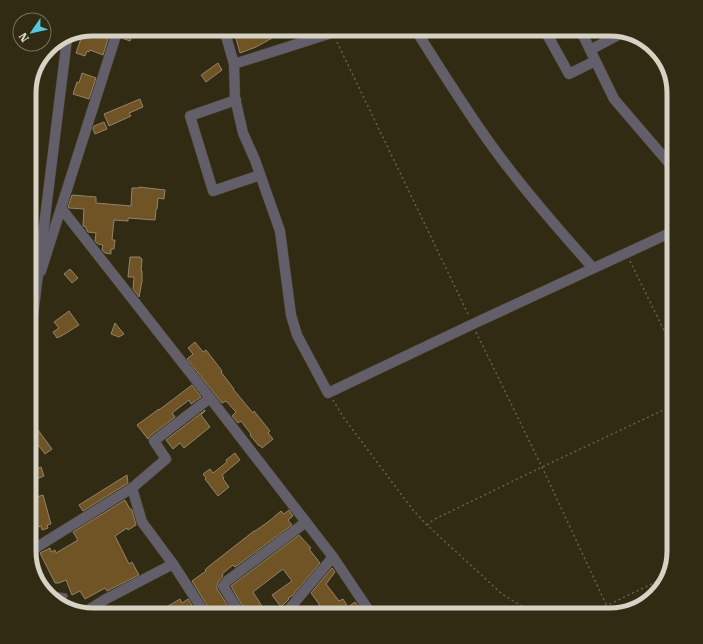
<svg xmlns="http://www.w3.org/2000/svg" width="703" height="644" font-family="'Roboto Serif',serif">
<rect width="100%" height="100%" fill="#322b13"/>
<g fill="#705426" stroke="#93836b">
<path d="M93,29H111L103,55L90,50L89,52L87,51L85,56L76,53L83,33Z"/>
<path d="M124,29H135L130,41L122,38Z"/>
<path d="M246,29H270L274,37L256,47L240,53L235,35Z"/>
<path d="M218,63L222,70L206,82L201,75Z"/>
<path d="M82,73L96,78L89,99L73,94L77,82L79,83Z"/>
<path d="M140,99L143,107L129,113L131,116L109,126L104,114Z"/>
<path d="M104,122L107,129L95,134L93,129L94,126Z"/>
<path d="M139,187L165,190L164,199L158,198L157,209H156L155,220L128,218V221L114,220L112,240H115L114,249H111V254L105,253L102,250L103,245L98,244L95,241L96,233L88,232L86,229V227L83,226L84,209L69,208L68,207L72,195L96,197V203L131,206L132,188H139Z"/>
<path d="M130,257H140V258L142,259L141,271H142V281L139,297L133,289L134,277H128Z"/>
<path d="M70,269L78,278L72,283L64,274Z"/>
<path d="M69,311L79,325L63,335L57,338L53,332L59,328L54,322Z"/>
<path d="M115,323L124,334L119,337L111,334Z"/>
<path d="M195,342L203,352L206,350L222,371L221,372L234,389H233L253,413L254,411L270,431L268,433L273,439L262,448L260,445L259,446L250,435L251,434L241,421L238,423L232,416L236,412L226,401L222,403L187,359L193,354L188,348Z"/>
<path d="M192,385L201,397L191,404L189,400L172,413L175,417L150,436L148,439L137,425L159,409V410Z"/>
<path d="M205,410V411L201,415L210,427L184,448L180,443L173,449L166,440Z"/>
<path d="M35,426L52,449L45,454L29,433V430Z"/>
<path d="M235,453L240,460L222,475L224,478L223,479L229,487L218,496L205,479L206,478L203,474L210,469L213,473L227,462L226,460Z"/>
<path d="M41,467L44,476L29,482V472Z"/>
<path d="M127,475L128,483L83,511L79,505Z"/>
<path d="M43,495L51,524L47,525L48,528L42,530L41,526L38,527L37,524L29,522L33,517L29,503L31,502L30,499Z"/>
<path d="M125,500L130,509H131L132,510L136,525L128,530L127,528L115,536L129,564L132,562L139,575L107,591L105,588L85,599L80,591L72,595L66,580L59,583H55L40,553L50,548L51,552L55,550L56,553L78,540L73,532Z"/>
<path d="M289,510L293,516L288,520L292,525L235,567L233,565L222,574L223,576L218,582L217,586V589L228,606L222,610L225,615H213L192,581L206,571L205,570L208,567L254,531H255L268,522L281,511L284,514Z"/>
<path d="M299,535L311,548L309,549L320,563L292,596L288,598L289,599L281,607L272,595L292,581L283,569L253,592L265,611L258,615H250L249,613L247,614L231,586Z"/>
<path d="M332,568L335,572L326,584L339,601L343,599L348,607L355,602L362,611L357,615H325L319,606V604L311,593Z"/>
<path d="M180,599L182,603L188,599L193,607L190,610L189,609L179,615H153Z"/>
</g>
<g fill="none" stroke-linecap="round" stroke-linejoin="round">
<defs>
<path id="service" d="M52,598L58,595L65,596"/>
<g id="minor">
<path d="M224,29L234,64L235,98L243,133L255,160L280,231L291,315L297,335L328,393L473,324L674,231"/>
<path d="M415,29C440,68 465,109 492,146C523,189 558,229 593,268"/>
<path d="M544,29L569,74L595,61"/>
<path d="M580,29L614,99L674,169"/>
<path d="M590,50L622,33"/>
<path d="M234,64L344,29"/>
<path d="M236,100L190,116L213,191L260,175"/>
<path d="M61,208L210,398L333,557L372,615"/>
<path d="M41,271L118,29"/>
<path d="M132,488L142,522L173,564L206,615"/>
<path d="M29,552L132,488L166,459L154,441L210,398"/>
<path d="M85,612L106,599L173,564"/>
<path d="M241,615L223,586L227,581L306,522"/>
<path d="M284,615L333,557"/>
</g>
<path id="tertiary" d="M29,348L67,39"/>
</defs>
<use href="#service" stroke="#4c462f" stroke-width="6"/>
<use href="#minor" stroke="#4c462f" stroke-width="11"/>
<use href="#tertiary" stroke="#4c462f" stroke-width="11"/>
<g stroke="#67614d" stroke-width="1.5" stroke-dasharray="2 3" stroke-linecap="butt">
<path d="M337,42L469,316"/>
<path d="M630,261L674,351"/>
<path d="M476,332L542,467L611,615"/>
<path d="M333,400L344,418L413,510L427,525L502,594L536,615"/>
<path d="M427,525L433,520L542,467L674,405"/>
<path d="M587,615L662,579"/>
</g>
<use href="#service" stroke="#625f6a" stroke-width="5"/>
<use href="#minor" stroke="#625f6a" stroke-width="10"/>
<use href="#tertiary" stroke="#625f6a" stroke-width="10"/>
<defs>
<path id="rail" d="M29,157L35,92V77"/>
</defs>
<use href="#rail" stroke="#8f8977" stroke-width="4"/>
<use href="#rail" stroke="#322b13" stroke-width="2.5" stroke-dasharray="8" stroke-linecap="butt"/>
</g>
<path d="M0 0H703V644H0ZM93 36H610A57 57 0 0 1 667 93V551A57 57 0 0 1 610 608H93A57 57 0 0 1 36 551V93A57 57 0 0 1 93 36Z" fill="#322b13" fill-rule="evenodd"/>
<path fill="none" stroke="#d6d2c4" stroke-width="5" d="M93 36H610A57 57 0 0 1 667 93V551A57 57 0 0 1 610 608H93A57 57 0 0 1 36 551V93A57 57 0 0 1 93 36Z"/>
<g transform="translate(32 32) rotate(236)"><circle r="19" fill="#322b13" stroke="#746e5a"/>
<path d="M0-3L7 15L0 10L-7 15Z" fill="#56c9e0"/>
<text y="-6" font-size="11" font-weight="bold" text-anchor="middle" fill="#d6d2c4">N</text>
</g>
</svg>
